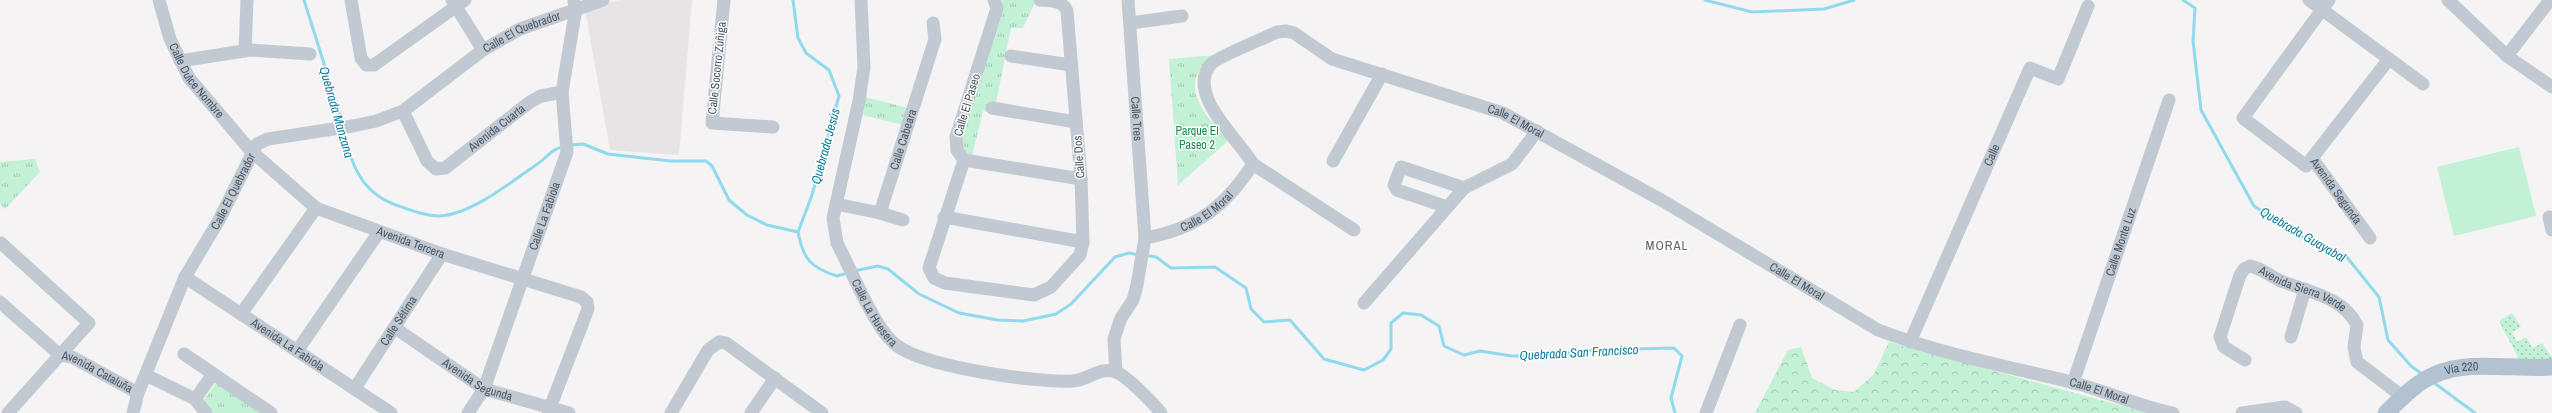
<svg xmlns="http://www.w3.org/2000/svg" width="2552" height="413" font-family="'Archivo Narrow',sans-serif">
<defs>
<pattern id="grass-dots" width="8" height="8" patternUnits="userSpaceOnUse"><rect width="8" height="8" fill="#c3f1d5"/><path d="M2 2h.1M6 6h.1" fill="none" stroke="#a0c6b0" stroke-width="1.8" stroke-linecap="round"/></pattern>
<pattern id="forest-crowns" width="20" height="18" patternUnits="userSpaceOnUse"><rect width="20" height="18" fill="#c3f1d5"/><path d="M2 6a3 3 0 1 1 6 0M12 15a3 3 0 1 1 6 0" fill="none" stroke="#a0c6b0"/></pattern>
<pattern id="park-tufts" width="24" height="20" patternUnits="userSpaceOnUse"><rect width="24" height="20" fill="#c3f1d5"/><path d="M3 7l-1-3M5 7V3M7 7l1-3M15 17l-1-3M17 17v-4M19 17l1-3" fill="none" stroke="#a0c6b0"/></pattern>
</defs>
<rect width="100%" height="100%" fill="#f5f3f3"/>
<path fill="#e6e4e5" d="M620,0H692L679,155L610,150L585,9Z"/>
<path fill="url(#grass-dots)" d="M2512,313L2521,327L2512,332L2517,342L2526,337L2533,348L2542,343L2552,357V363L2519,359L2499,321Z"/>
<path fill="url(#forest-crowns)" d="M1889,342L2148,413H1755L1788,350L1801,347L1812,378L1835,390L1854,392L1874,374Z"/>
<g fill="url(#park-tufts)">
<path d="M1002,0H1036L1023,28H1011L994,113L983,111L972,156L965,155L960,142Z"/>
<path d="M1216,55C1211,59 1203,63 1200,69C1183,95 1212,121 1228,141L1178,185L1169,59Z"/>
<path d="M865,97L908,108L903,125L863,115Z"/>
<path d="M35,159L40,172L5,209L0,204V162Z"/>
<path d="M217,382L263,413H212L203,401Z"/>
</g>
<path fill="#c3f1d5" d="M2519,147L2536,216L2454,236L2437,167Z"/>
<g fill="none" stroke-linecap="round" stroke-linejoin="round">
<g stroke="#90daee" stroke-width="3">
<path d="M304,0L343,124"/>
<path d="M793,0L798,38L806,53L829,70L839,96L812,195L798,232"/>
<path d="M1705,0L1752,12L1824,9L1854,0"/>
<path d="M2183,0L2195,8L2193,41L2201,110L2254,206L2311,242L2346,256L2379,297L2388,340L2411,366L2422,374"/>
<path d="M344,130C350,164 362,193 396,205C410,210 425,216 440,216C472,214 511,182 536,165C546,159 552,148 563,147"/>
<path d="M571,145L583,144L608,154L670,161H706L712,166L729,200L747,215L767,225L798,232"/>
<path d="M798,232C803,259 811,268 837,276L847,273"/>
<path d="M1145,255L1156,257L1171,268L1215,267L1246,288L1251,309L1264,322L1290,320L1324,359L1364,370L1383,360L1391,349V323L1403,313L1421,315L1439,326L1444,346L1464,355L1480,351L1512,356H1544L1594,350L1674,348L1682,356L1671,398L1675,413"/>
<path d="M854,271L878,266L888,269L919,294L959,313L998,320L1023,321L1056,314L1071,304L1115,257L1129,253L1139,255"/>
<path d="M2433,382L2475,413"/>
</g>
<g stroke="#c1cad2" stroke-width="13">
<path id="s1" d="M159,0L170,39L189,78L251,151L316,208L442,254L581,297L587,302L588,309L548,413"/>
<path d="M351,0L361,58L366,65H374L465,0"/>
<path d="M452,0L483,50"/>
<path d="M724,0L712,123L773,127"/>
<path id="s2" d="M861,0L864,67L859,101L833,218L837,243C851,269 874,328 896,345C924,367 1036,383 1073,381C1088,380 1100,366 1116,372C1128,377 1153,403 1161,413"/>
<path d="M994,0L997,8L956,137L957,150L964,160L929,268L934,278L945,283L1034,295L1051,287L1080,255L1083,242L1081,179L1067,11C1063,0 1051,1 1040,0"/>
<path id="s3" d="M1128,0L1145,238"/>
<path d="M2309,0L2423,84"/>
<path id="s4" d="M2329,0L2243,118L2306,166L2312,158L2370,238"/>
<path d="M2448,0L2507,56L2552,87"/>
<path d="M1130,23L1182,16"/>
<path d="M245,51L247,0"/>
<path d="M1011,56L1071,65"/>
<path d="M2507,56L2550,0"/>
<path d="M180,61L250,50L310,54"/>
<path d="M992,108L1076,122"/>
<path id="s5" d="M403,111L427,161L436,169L445,168L530,102L541,96L562,92"/>
<path d="M2312,158L2389,59"/>
<path d="M964,160L1081,179"/>
<path d="M1333,161L1382,74"/>
<path d="M1253,164L1354,230"/>
<path id="s6" d="M836,204L880,213L935,39L933,23"/>
<path d="M1447,207L1397,190L1394,185L1401,167L1464,188"/>
<path d="M880,213L903,220"/>
<path d="M944,217L1083,242"/>
<path d="M2549,217L2552,230"/>
<path id="s7" d="M185,277L391,413"/>
<path d="M0,302L60,355L89,323L1,243"/>
<path d="M1364,303L1464,188L1512,164L1537,131"/>
<path d="M241,314L316,208"/>
<path id="s8" d="M395,328L484,389L569,413"/>
<path d="M2291,337L2305,289"/>
<path id="s9" d="M1910,342L2030,68L2058,79L2088,6"/>
<path d="M297,351L379,232"/>
<path d="M184,354L271,413"/>
<path id="s10" d="M2245,360L2224,347L2220,337L2240,275L2244,269L2250,266C2261,268 2270,276 2281,281C2308,292 2342,296 2357,325L2354,347L2357,362L2403,397"/>
<path id="s11" d="M1116,372L1114,339L1121,318L1133,300L1137,285L1145,238C1196,229 1225,207 1253,164C1239,139 1185,94 1211,64C1217,57 1265,38 1277,32L1286,31L1294,33L1332,59L1503,113L1663,201L1878,330C1941,354 2006,366 2071,382C2106,391 2138,406 2173,413"/>
<path d="M146,375L195,399L206,413"/>
<path id="s12" d="M2073,383L2169,100"/>
<path id="s13" d="M355,388L442,254"/>
<path d="M195,399L213,374"/>
<path id="s14" d="M8,413L60,355L72,357L138,393"/>
<path id="s15" d="M133,413L138,393L185,277L219,220L257,144L268,139L353,126L376,121L403,111L483,50L520,29L603,0"/>
<path id="s16" d="M468,413L484,389L567,152L562,92L576,8L574,2"/>
<path d="M671,413L708,350L719,342L726,343L822,413"/>
<path d="M751,413L775,378"/>
<path d="M1706,413L1740,325"/>
<path d="M2242,413L2285,407L2296,413"/>
</g>
<path stroke="#b3c2d1" stroke-width="17" id="s17" d="M2386,413C2401,399 2415,383 2434,375C2469,359 2514,370 2552,367"/>
</g>
<g text-anchor="middle" stroke-width="3" stroke-linejoin="round" paint-order="stroke">
<g font-size="12" fill="#4a5661" stroke="#fff">
<text dy="4" stroke="none"><textPath href="#s15" startOffset="591">Calle El Quebrador</textPath></text>
<text transform="translate(717 68) rotate(-84)" y="4">Calle Socorro Zúñiga</text>
<text dy="4" stroke="none"><textPath href="#s1" startOffset="90">Calle Dulce Nombre</textPath></text>
<text transform="translate(967 105) rotate(-73)" y="4">Calle El Paseo</text>
<text dy="4" stroke="none"><textPath href="#s3" startOffset="119">Calle Tres</textPath></text>
<text dy="4" stroke="none"><textPath href="#s11" startOffset="723">Calle El Moral</textPath></text>
<text dy="4" stroke="none"><textPath href="#s5" startOffset="142">Avenida Cuarta</textPath></text>
<text dy="4" stroke="none"><textPath href="#s6" startOffset="122">Calle Cabeara</textPath></text>
<text dy="4" stroke="none"><textPath href="#s9" startOffset="204">Calle</textPath></text>
<text transform="translate(1079 157) rotate(-94)" y="4">Calle Dos</text>
<text dy="4" stroke="none"><textPath href="#s15" startOffset="244">Calle El Quebrador</textPath></text>
<text dy="4" stroke="none"><textPath href="#s4" startOffset="276">Avenida Segunda</textPath></text>
<text dy="4" stroke="none"><textPath href="#s11" startOffset="208">Calle El Moral</textPath></text>
<text dy="4" stroke="none"><textPath href="#s16" startOffset="212">Calle La Fabiola</textPath></text>
<text dy="4" stroke="none"><textPath href="#s12" startOffset="149">Calle Monte Luz</textPath></text>
<text dy="4" stroke="none"><textPath href="#s1" startOffset="367">Avenida Tercera</textPath></text>
<text dy="4" stroke="none"><textPath href="#s11" startOffset="1047">Calle El Moral</textPath></text>
<text dy="4" stroke="none"><textPath href="#s10" startOffset="172">Avenida Sierra Verde</textPath></text>
<text dy="4" stroke="none"><textPath href="#s2" startOffset="326">Calle La Huesera</textPath></text>
<text dy="4" stroke="none"><textPath href="#s13" startOffset="80">Calle Sétima</textPath></text>
<text dy="4" stroke="none"><textPath href="#s7" startOffset="123">Avenida La Fabiola</textPath></text>
<text dy="4" stroke="none"><textPath href="#s17" startOffset="90">Vía 220</textPath></text>
<text dy="4" stroke="none"><textPath href="#s14" startOffset="119">Avenida Cataluña</textPath></text>
<text dy="4" stroke="none"><textPath href="#s8" startOffset="98">Avenida Segunda</textPath></text>
<text dy="4" stroke="none"><textPath href="#s11" startOffset="1371">Calle El Moral</textPath></text>
</g>
<g font-size="12" fill="#17864f" stroke="#fff">
<text x="1197" y="135">Parque El<tspan x="1197" dy="14">Paseo 2</tspan></text>
</g>
<g font-size="13" font-style="italic" fill="#0c7c9b" stroke="#fff">
<text transform="translate(337 112) rotate(74)" y="5">Quebrada Manzana</text>
<text transform="translate(825 146) rotate(-75)" y="5">Quebrada Jesús</text>
<text transform="translate(2303 234) rotate(30)" y="5">Quebrada Guayabal</text>
<text transform="translate(1579 352) rotate(-3)" y="5">Quebrada San Francisco</text>
</g>
<g font-size="13" letter-spacing="1" fill="#5f6368" stroke="#fff">
<text x="1667" y="250">MORAL</text>
</g>
</g>
</svg>
